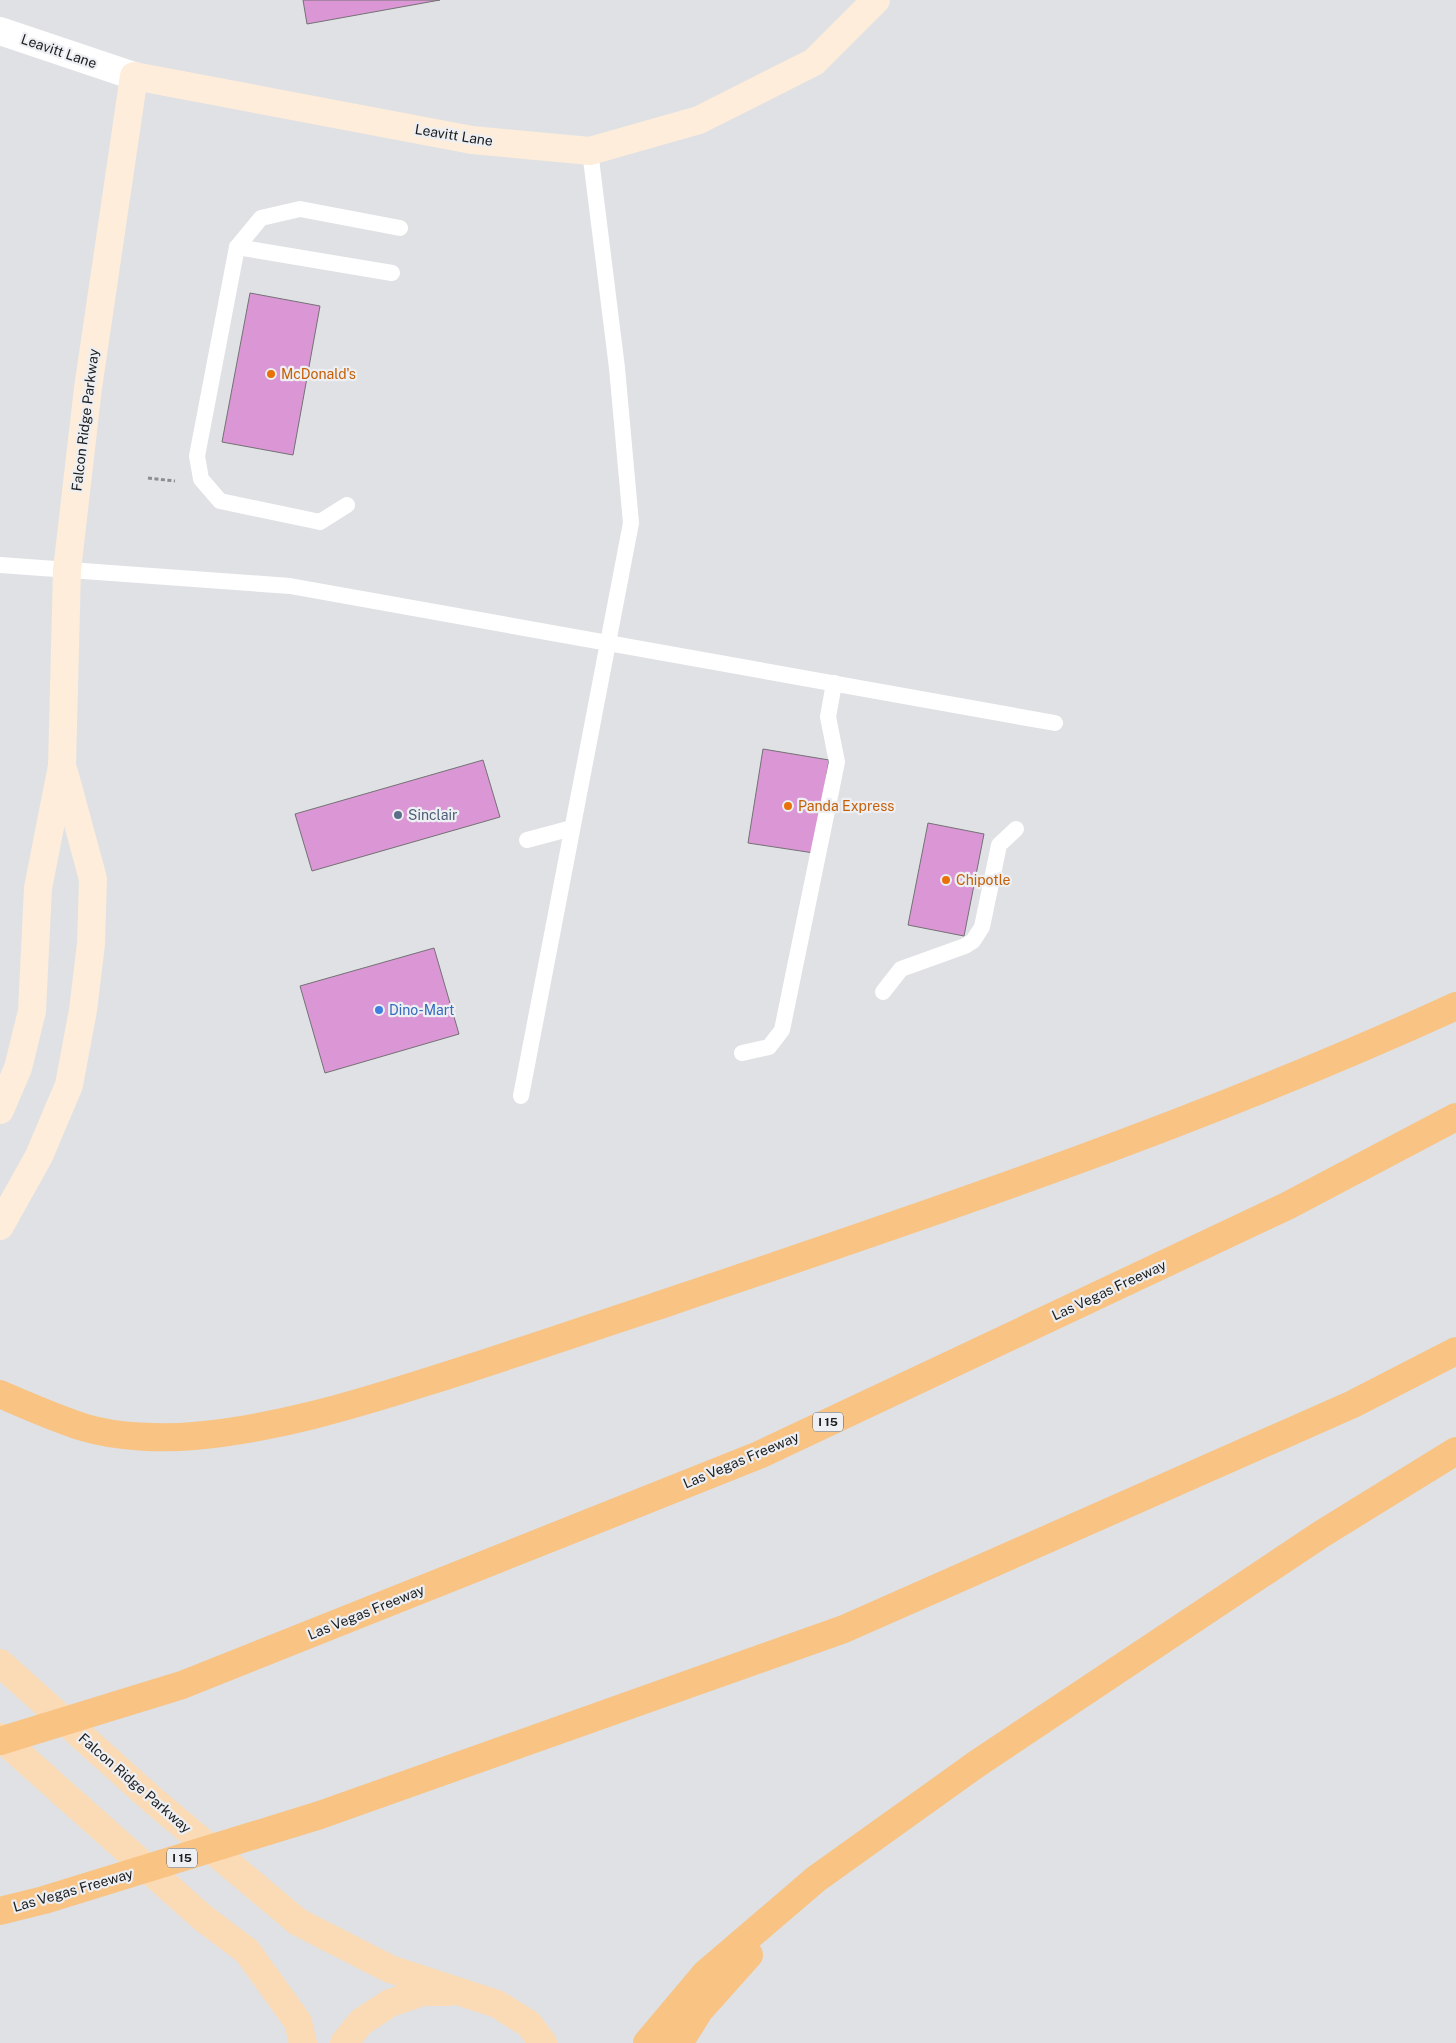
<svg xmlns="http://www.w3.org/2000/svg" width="1456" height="2043" font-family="'Public Sans',sans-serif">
<rect width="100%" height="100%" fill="#dfe1e5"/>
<g fill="#db97d5" stroke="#747174">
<path d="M303,0H440L307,24Z"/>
<path d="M250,293L320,306L293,455L222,442Z"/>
<path d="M763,749L829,760L814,853L748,843Z"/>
<path d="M483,760L500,817L312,871L295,814Z"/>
<path d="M928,823L984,834L964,936L908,925Z"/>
<path d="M434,948L459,1034L325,1073L300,986Z"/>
</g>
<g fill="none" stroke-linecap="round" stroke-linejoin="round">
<path stroke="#8b8d90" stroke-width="3" stroke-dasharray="4 2.5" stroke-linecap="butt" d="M148,478L175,481"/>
<g stroke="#fff" stroke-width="16">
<path d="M237,247L392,273"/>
<path d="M347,505L320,522L220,501L201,479L197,456L237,247L261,218L300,209L400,228"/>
<path d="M0,565L290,586L1055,723"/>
<path d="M527,840L572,828"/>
<path d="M883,992L901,969L965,946L973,941L982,927L999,845L1016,829"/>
<path d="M742,1053L769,1047L782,1030L837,762L828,717L834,683"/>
<path d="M521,1096L631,523L617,368L590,151"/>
</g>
<path stroke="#fff" stroke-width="28" d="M0,31L134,76"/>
<g stroke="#fdedda" stroke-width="28">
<path d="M0,1110L18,1068L32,1011L38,888L62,766L67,570L88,388L134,76L472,140L590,151L699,120L814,62L876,0"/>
<path d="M0,1226L39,1156L69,1085L83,1010L91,944L93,879L64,772"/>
</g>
<g stroke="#fbdbb5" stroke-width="28">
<path d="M0,1663L155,1802L298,1922L390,1969L497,2004L529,2024L543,2043"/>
<path d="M0,1737L203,1918L247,1951L298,2022L303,2043"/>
<path d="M344,2043L361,2022L390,2003L423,1992H449"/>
</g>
<g stroke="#f8c383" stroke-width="28">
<path d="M0,1394C28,1406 57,1419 86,1428C116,1437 163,1439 194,1436C273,1429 351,1406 426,1382C503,1358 578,1332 654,1307C924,1216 1196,1125 1456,1006"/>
<path d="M0,1741L182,1685L759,1455L1287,1206L1456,1117"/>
<path d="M0,1911L44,1900L320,1815L844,1629L1353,1404L1456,1351"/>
<path d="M647,2043L705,1974L816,1879L978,1763L1320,1535L1456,1451"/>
<path d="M679,2043L699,2011L749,1955"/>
</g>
</g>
<g fill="#e8710a" stroke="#edeff3" stroke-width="2">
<circle cx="271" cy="374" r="5"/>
<circle cx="788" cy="806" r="5"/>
<circle cx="946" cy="880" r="5"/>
</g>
<circle fill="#5c6f8a" stroke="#edeff3" stroke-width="2" cx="398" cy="815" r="5"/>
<circle fill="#3f7fe0" stroke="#edeff3" stroke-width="2" cx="379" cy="1010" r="5"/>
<g text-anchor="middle" stroke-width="4.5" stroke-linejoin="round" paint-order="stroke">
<g fill="#edeff3" stroke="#5b5c5e" stroke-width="1">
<rect x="813" y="1412.5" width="30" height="19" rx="4"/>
<rect x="167" y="1848.5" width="30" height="19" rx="4"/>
</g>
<g font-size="12" font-weight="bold" fill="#1c1d1e">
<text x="828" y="1426">I 15</text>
<text x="182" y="1862">I 15</text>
</g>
<g font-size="14" fill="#1c1d1e" stroke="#edeff3">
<text transform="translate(59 51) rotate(19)" y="5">Leavitt Lane</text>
<text transform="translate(454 135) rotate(9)" y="5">Leavitt Lane</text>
<text transform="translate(85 420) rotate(-83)" y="5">Falcon Ridge Parkway</text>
<text transform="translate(1109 1290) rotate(-25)" y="5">Las Vegas Freeway</text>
<text transform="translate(741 1460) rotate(-23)" y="5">Las Vegas Freeway</text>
<text transform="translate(366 1612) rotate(-22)" y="5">Las Vegas Freeway</text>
<text transform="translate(135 1783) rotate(41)" y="5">Falcon Ridge Parkway</text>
<text transform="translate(73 1890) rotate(-16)" y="5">Las Vegas Freeway</text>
</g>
<g font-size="14" fill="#c56008" stroke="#edeff3" text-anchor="start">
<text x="281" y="379">McDonald's</text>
<text x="798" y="811">Panda Express</text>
<text x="956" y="885">Chipotle</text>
</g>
<g font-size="14" fill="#4e5e75" stroke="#edeff3" text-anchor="start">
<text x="408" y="820">Sinclair</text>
</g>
<g font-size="14" fill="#366cbe" stroke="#edeff3" text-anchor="start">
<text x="389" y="1015">Dino-Mart</text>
</g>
</g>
</svg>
